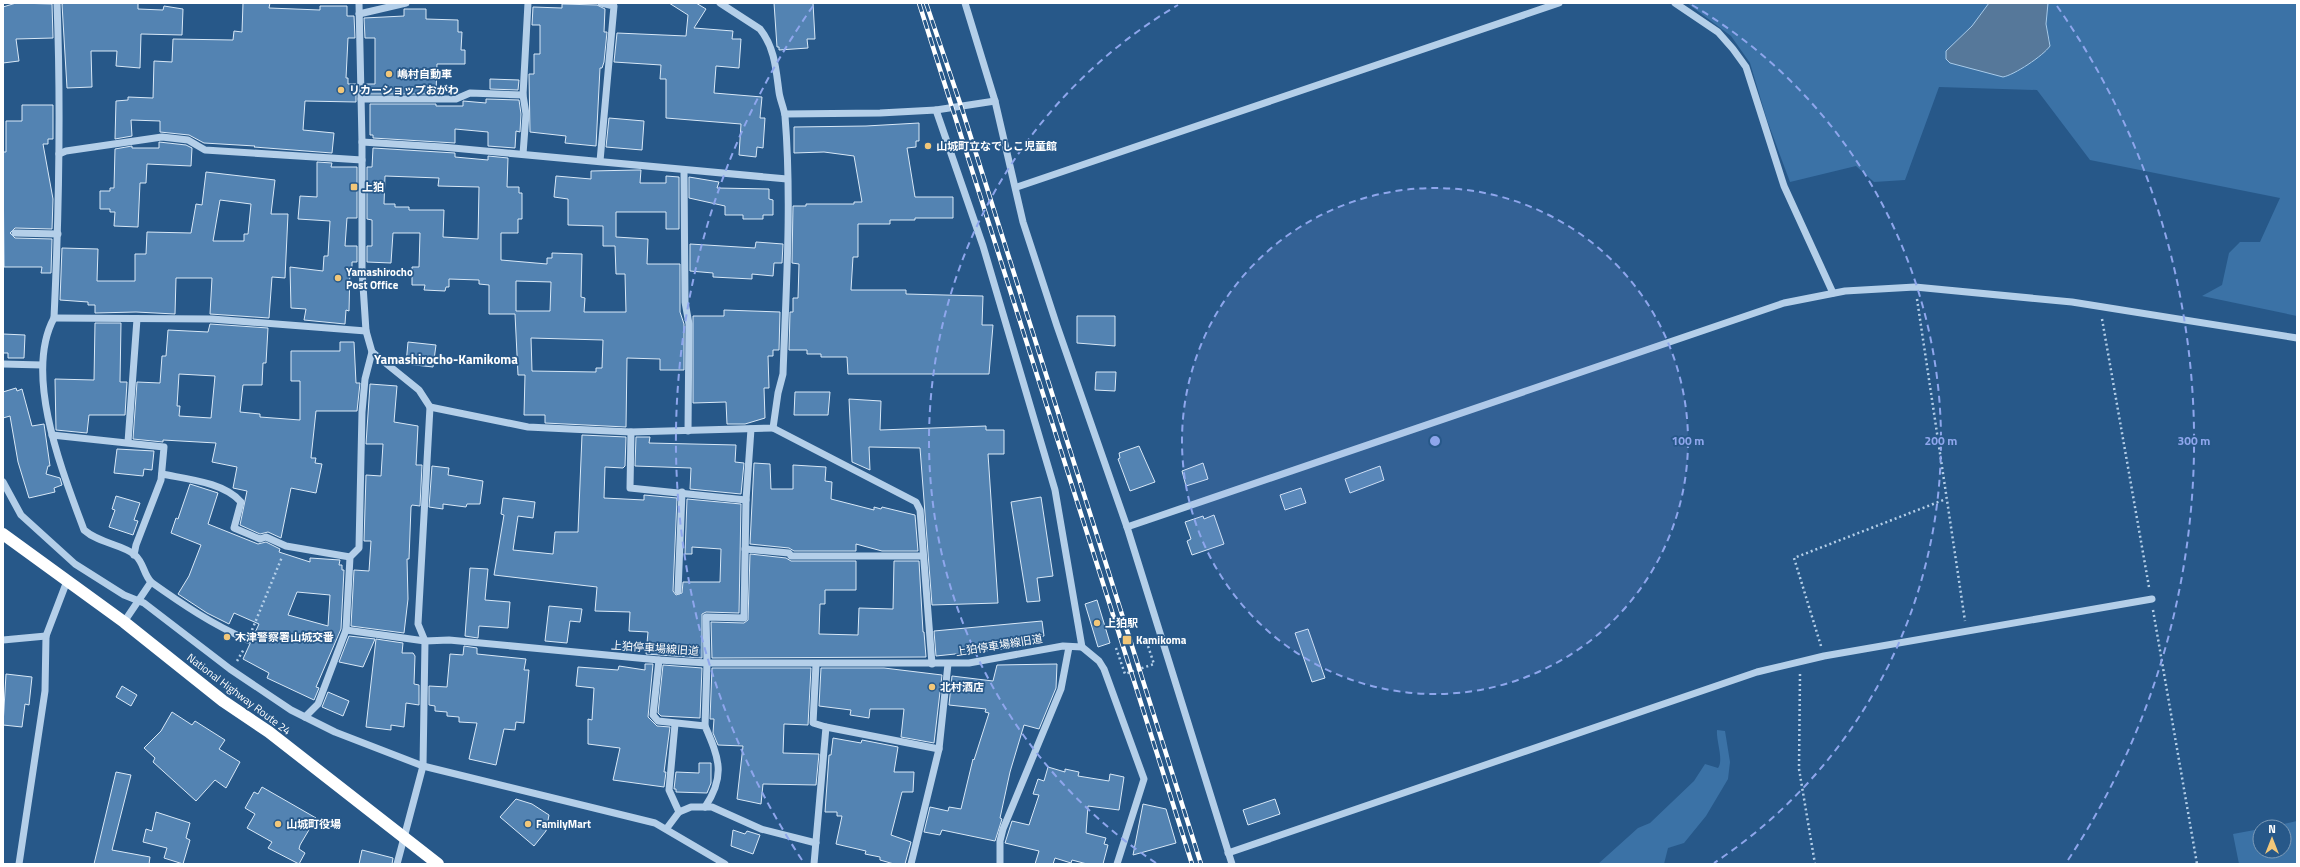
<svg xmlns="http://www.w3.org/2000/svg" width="2300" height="867" font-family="'Titillium Web','Noto Sans JP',sans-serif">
<rect width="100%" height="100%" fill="#275889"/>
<g fill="#3b72a6">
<path d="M1687,3H1989L1972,26L1946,51L2010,75L2050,42L2046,24L2048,3H2297V316L2202,296L2222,285L2229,253L2240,242H2260L2280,198L2090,160L2037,90L1939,87L1905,180L1874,182L1856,166L1790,182L1767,120L1750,63L1731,36Z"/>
<path d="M1717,730L1725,731L1730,762L1728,779L1706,816L1684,843L1668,848L1664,864H1598L1638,828L1650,823L1694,781L1705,764L1718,768C1724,760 1716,741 1717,730Z"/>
<path d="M2297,821V864H2239L2233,834L2260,829V851H2284V827H2270Z"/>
</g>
<path fill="#56789a" stroke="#a8cbea" d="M1989,3H2048L2046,24L2050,46C2043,56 2014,75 2003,77L1950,63L1946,59V51L1972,26Z"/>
<g fill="#5383b2" stroke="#d8e8f7" fill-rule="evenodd">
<path d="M16,3L52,4L53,38L16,39L19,61L3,63V7Z"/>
<path d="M65,3H138V9L163,10L164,6L183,9L182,35L141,34L140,68L116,66L117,51H91L92,87L67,88L62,4Z"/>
<path d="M243,3H270L269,8L320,10V6H347V16H354L355,38H348L346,78H348V84H356V102L305,101L303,130L334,133L332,153L254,147L255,146L204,143L189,135L160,132V121L131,120L132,136L115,139L116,101L128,100V97L153,98L154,61L172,62L173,39L233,40L234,31L242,32Z"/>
<path d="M669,3H696L706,9L694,28L733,31L732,39H741L739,68L716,66L714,93L762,97L760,118H765L763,148L757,147L756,157L739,155L741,124L666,118V79H660L661,65L614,62L617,33L686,36L688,15Z"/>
<path d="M774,3H813L815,39H807L808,48L779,50V47H777Z"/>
<path d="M562,4L597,5L605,9L604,32H607L604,62L602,68H600L596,146L565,143L566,136L530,132L529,74H534V54H540V25H532L533,7L562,8Z"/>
<path d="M404,9H426V19L458,20V32H462L461,50H465V64H437L436,94H366V84H375V38H365L364,18L404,16Z"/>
<path d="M490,79L519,80L518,90L490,89Z"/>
<path d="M486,99L519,100L521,114L520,132L516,131L515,148L488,146V132L455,129V143L373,138V135H370V104H436V106H463V101L486,103Z"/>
<path d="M22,105H53V139H48V144H43L53,199L52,229L15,228L10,233L15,238L52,239L51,273H41L42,267H4L3,152H6V121H22Z"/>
<path d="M609,118L644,121L642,150L606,147Z"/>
<path d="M919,123V141H916V147L907,148L915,197H953V218H915V220H890V224H858V257H853L851,290H906V294L983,296L982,325H993L989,374H848L847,357H821V354H807V350H789L790,312H793V298H798L799,264L792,263L793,206H806V204H854V202H862L854,156L824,152L794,153V127L866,126Z"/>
<path d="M159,142L186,145L192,148L191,166L147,164L146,183H140L138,227L114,226L115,212H110V209H100V191H110V188H114L115,149L132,146V148H159Z"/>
<path d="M373,148L455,153V157L488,160V156L508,158L507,187H519V193H522V219H518V233H501V260L547,264V258H552V253L582,254L581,297L585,298L584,312H626L625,274H616L615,246H603V226L568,225V199L554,197L556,176L591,179V171L637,170H641L640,183H666V176L679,177V229H666V212H616V237L648,239L647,264H680V312L684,324V370H660V359L627,358L626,427L545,423V415H524L525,375H518L515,314H489V285L479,284V280L449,279V287H446L445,291L424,290L425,285H412V267H419L420,233H393L391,263L367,262V246H372V220L367,219V167H372ZM385,176L439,178L438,186L479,187L478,239L443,237L444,210H409V207H395V204H384ZM516,281L551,282L550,311H516ZM531,338L603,340L602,368H596V372L532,371Z"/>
<path d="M317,162L332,163L331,167H357V218H347L345,246H357V262H352V269H350L349,311L346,310L345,324L304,320L306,309L291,308L290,267L323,271L324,256H328L330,221L298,219L300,196L317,197Z"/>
<path d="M206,172L275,180L271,214H288L285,278L272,277L269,318L210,314L212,278H176L175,314L136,312L95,313V305H88V302L60,300L62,248L98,249L97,281H135V254H146L147,232L191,233L196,204L202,205ZM220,200L251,204L248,234H244V241H213Z"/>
<path d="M689,177L719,182L717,188L769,189V199L773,200V215H763V219H743V215H725V206L689,198Z"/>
<path d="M756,242L783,244L782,263H774L773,276L752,274V279L713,277V273L690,271V244L755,248Z"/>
<path d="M724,310L780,312L779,350H773V356H768L769,388H764L765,418L745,424H727L726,402L693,403V316H724Z"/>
<path d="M1077,316H1115V346L1077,343Z"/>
<path d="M95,323H121L120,382H127L125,415H89L87,433L56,430L55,379L94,380Z"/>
<path d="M210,324L268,328L266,363H263L262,385H243L240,412L260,414V417L300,420V381H291V351H340V342H354L356,383H360L357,411H316L311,458H316L315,463L322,464L316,493L291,488L281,538L268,532L260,534L240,525L247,491L233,488L237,467L212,462L216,443L163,440V442L133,439L137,382L160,383L162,356H166L168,330L208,332ZM179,374L215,376L211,418L179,416L180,406H177Z"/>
<path d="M3,334L25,335L24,358H8V353H3Z"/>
<path d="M408,342L436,345L433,367L406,364Z"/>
<path d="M1096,372H1116L1115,391L1095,390Z"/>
<path d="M370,384L397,386L394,422L418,426L416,465H422L420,506L412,505L411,507L409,559H407L408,599L404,633L351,626L354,570L369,571L371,541H364L366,475L381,476L383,444H366Z"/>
<path d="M16,388L17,391L22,389L32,426L44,424L50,466H48L46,474L60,478L62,485L54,488L55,492L29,498L18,462L10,416L3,418V392Z"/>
<path d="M795,392H830L828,415H794Z"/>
<path d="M849,399L881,401L880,430L986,426V430H1004V454H988L998,603L932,605L920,448L869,447L870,470L852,462Z"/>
<path d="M582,435L626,437L625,466L623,468L605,467L604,498L644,500V495L677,498L673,591L676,595L682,593L683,582H720L721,549L692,547V554H685L687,499L741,504L739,613L706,612L702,614V658L646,654L648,632L629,631L630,612L595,611L597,587L494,575L504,515L501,514L503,498L535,502L533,518L518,516L513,550L553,554L555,532H578Z"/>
<path d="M636,437H650L649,443L736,445L735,462L744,463L741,494L690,489L691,468L635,466Z"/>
<path d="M1139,446L1155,482L1130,491L1118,459L1120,458L1119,453Z"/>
<path d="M117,449L154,451L152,470L144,469L143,476L114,473Z"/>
<path d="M754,463L770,464L771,489H793V465L826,467L825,481L832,482L831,499L874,510V507L881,509L882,507L915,515L918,551H882L856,544V551H794L789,548L750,544Z"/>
<path d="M1203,463L1208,479L1186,486L1182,471Z"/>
<path d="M432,466L449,468L448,475L483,481L480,504H467L466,507L443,504V509L429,507Z"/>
<path d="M1380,466L1384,480L1350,493L1345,479Z"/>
<path d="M190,484L218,493L208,524L258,544L266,542L280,549L279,552L310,562V558L340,560L339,565H342V570H344L341,629L316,687L319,688L314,700L267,678L269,673L243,659L259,624L234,613L229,624L207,613L178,594L189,576L201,545L171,533L176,518L178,519ZM297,592L330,595L328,626L288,615Z"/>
<path d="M1301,488L1306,503L1285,510L1280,495Z"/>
<path d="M116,496L140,503L134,520L138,521L133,535L109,527L115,510L112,509Z"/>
<path d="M1041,497L1053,576L1037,578L1040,601L1027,602L1011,502Z"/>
<path d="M1214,515L1224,544L1192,555L1187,541L1191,539L1185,522L1203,516L1204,519Z"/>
<path d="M750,554L786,558L791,561H856V590H825V604H820L819,634L858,635L859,608L893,609L894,561H919L923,632H924L926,657L712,658L711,622L744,623L748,620Z"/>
<path d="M470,568L488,569L485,600L510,602L508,628L479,626L478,638L465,636Z"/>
<path d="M1097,600L1110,643L1098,647L1085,604Z"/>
<path d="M549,606L582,609L580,622L570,621L567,643L545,641Z"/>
<path d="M1042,621L1044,636L1003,641V649L936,656L934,631Z"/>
<path d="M1308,629L1325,678L1312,682L1295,633Z"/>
<path d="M349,636L375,639L363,667L339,662Z"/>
<path d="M376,639L403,643L402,653H413L415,656L414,684L419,685V705L406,703L404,727L391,725V730L366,727Z"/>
<path d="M464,646L477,648V654L526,659L524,670H529L524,723L516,722L515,730L504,729L496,765L469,759L477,723L459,722V717L447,716V712L435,711V706L429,705V686L447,687L450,654L463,655Z"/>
<path d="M645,664H653L648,717L657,726L670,727L664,772H666L664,787L613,780L620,748L588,744V719L592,720L594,688L576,686L578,667L618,670L619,666L645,670Z"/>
<path d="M1057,664L1056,688L1039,729L1024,725L1010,772L1000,818L1002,819L995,841L942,830L940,835L924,832L930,807L948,811L949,807L961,809L973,759L974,760L989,713L985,712L986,709L949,705L952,676L993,681L997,665Z"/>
<path d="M663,665L702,668L700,718L661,716L658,713Z"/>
<path d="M712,668H811L808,725L784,724L783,753L819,754L816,785L763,784L761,804L737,799L743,746L718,745L713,733L714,719H710Z"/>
<path d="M821,668H884L942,675L934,743L901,737L904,709H870L869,718L850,715L851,710L819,706Z"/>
<path d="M6,674L32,677L29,705L25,704L22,727L3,725Z"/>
<path d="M122,686L137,695L131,706L116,697Z"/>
<path d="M328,692L349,701L343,716L322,707Z"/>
<path d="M172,712L192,725L195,721L225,740L219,749L240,762L226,788L215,780L196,801L153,762L155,758L144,748L161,731Z"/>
<path d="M833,738L861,743L862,740L898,747L894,772H914L913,792H902L891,835L911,842L905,864H894L880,860V857L865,854L866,851L836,844L842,816H837V812H825L829,755H831Z"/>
<path d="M699,763H711V783L707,793L676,792V789H674L676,772L699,773Z"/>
<path d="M1048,767L1065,772V769L1079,772L1078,776L1109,781L1110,774L1124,777L1119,810L1088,806L1086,833L1106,838L1104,844L1108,845L1103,864H1087L1072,860L1071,863L1055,858L1053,864H1035L1039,851L1005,843L1012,821L1029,825L1039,795L1033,794L1038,779L1044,781Z"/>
<path d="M116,772L131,775L112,850L150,857L149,864H94Z"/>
<path d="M262,787L316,818L300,845L299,849L305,853L299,864L268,848L272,842L247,828L255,814L245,808L254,792L258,794Z"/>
<path d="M516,799L532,804L549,815L546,831L534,846L500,817Z"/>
<path d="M1275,799L1280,814L1248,825L1243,810Z"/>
<path d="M1143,804L1166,809L1176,843L1133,855Z"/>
<path d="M156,812L190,823L186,838L190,840L183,864L164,858L167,848L143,842L146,829L152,831Z"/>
<path d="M733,830L745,834L747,831L760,835L753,854L731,846Z"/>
<path d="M362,850L393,858L392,864H359Z"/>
</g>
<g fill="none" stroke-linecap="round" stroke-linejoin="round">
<g stroke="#b4cfe9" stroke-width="2.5" stroke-dasharray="2 3" stroke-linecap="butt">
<path d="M1917,299L1965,621"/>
<path d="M2102,319L2149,587"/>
<path d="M2153,610L2197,864"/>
<path d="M252,630L282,557"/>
<path d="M1821,646L1794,558L1946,499"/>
<path d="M1116,648L1125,674L1154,664L1146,640"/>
<path d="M237,661L244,649"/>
<path d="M1800,674L1799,769L1815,864"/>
</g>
<g stroke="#b4cfe9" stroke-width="7">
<path d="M57,3C61,108 59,213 54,318C23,375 63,473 84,530C100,544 122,544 135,555C144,563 143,573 151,582L124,622"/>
<path d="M359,3L362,142V270L366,331L372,352L419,390L430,407L418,624L425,641L423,766L397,864"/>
<path d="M965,3L995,101L1023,222L1057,326L1127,527L1232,864"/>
<path d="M1675,3L1718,32L1733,49L1746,67L1784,186L1833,293"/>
<path d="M359,14L406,3"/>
<path d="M361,99H456L470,93L523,95"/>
<path d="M936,110L995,101"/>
<path d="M785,114L880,113L936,110L983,246L1055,490L1082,647L1099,661L1104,669L1144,779L1117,864"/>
<path d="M362,142L442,147L787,179"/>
<path d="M59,154L66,151L162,137L188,140L205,150L362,160"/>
<path d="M523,154L526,114L523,95L528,3"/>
<path d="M600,161L614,6L601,3"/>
<path d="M684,171L685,302L689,324L688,431"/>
<path d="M1017,187L1559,3"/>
<path d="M15,233L58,234"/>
<path d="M54,318L212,319L366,331"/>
<path d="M3,364L42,365"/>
<path d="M430,407L528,427L631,432L773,428L778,393L783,374C786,289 792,202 785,116C784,108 780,100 779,92C776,70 775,48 760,29L720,3"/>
<path d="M773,428L916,502L920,510L932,664"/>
<path d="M631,432L630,488L746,500"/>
<path d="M52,435L164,447L161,480L136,545L134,555"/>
<path d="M128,442L137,319"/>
<path d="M162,474C186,479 224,482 241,502L234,528L260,539L266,537L286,546L350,557"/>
<path d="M3,482L21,515L75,564L124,595L144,603L230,669L291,710L335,732L423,766L655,823L725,864"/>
<path d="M1127,527L1784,303L1845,291L1915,287L2072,302L2297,338"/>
<path d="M745,549L789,553L791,556H923"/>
<path d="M151,582C182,604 213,625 248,640"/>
<path d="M678,591L682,492"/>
<path d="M346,630L425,641L449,640L659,660L707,663H969L1063,646L1082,647"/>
<path d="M3,640L46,636"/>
<path d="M659,660L653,715L658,721L705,726C719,758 726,776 705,807"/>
<path d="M305,717L318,704L346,630L350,557L359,548L362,412L365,379L372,352"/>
<path d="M675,724L669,790L679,812"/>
<path d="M705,726L707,663L706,617L744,618L746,500L751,429"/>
<path d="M826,727L939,749"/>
<path d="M667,828L679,812L691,807H712L761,829L816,843"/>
<path d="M1228,853L1757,672L1824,656L2152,599"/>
<path d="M19,864L45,691L46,636L67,581"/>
<path d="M814,864L826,727L813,723L816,664"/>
<path d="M911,864L939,749L948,664"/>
<path d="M1000,864V841L1003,829L1061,689L1069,647"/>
</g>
<path stroke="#fff" stroke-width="12" d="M3,534L124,622L223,701L269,732L438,864"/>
<defs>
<g id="rail">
<path d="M919,3L1192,864"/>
<path d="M926,3L961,106L1201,864"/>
</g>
</defs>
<use href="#rail" stroke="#fff" stroke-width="4.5"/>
<use href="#rail" stroke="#275889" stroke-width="3" stroke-dasharray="9" stroke-linecap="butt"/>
</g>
<circle cx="1435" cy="441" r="253" fill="#8ea6ec" fill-opacity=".12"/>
<g fill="none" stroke="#8ea6ec" stroke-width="2" stroke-dasharray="7 5">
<circle cx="1435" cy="441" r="253"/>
<path d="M1156 863A506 506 0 0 1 1178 5M1692 5A506 506 0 0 1 1714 863"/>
<path d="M802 860A759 759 0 0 1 813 6M2057 6A759 759 0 0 1 2068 860"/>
</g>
<g fill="#f2c779" stroke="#275889" stroke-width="1.5">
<circle cx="389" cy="74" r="4"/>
<circle cx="341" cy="90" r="4"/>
<circle cx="928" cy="146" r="4"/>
<rect x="350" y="183" width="8" height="8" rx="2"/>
<circle cx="338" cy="278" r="4"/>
<circle cx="1097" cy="623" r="4"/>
<circle cx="227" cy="637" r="4"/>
<rect x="1122" y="635" width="10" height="10" rx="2"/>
<circle cx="932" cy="687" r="4"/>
<circle cx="278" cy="824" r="4"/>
<circle cx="528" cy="824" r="4"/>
</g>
<g text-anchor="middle" stroke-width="3.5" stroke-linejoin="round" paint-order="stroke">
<g font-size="11" font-weight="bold" fill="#fff" stroke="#275889" text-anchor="start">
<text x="397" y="78">嶋村自動車</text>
<text x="349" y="94">リカーショップおがわ</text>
<text x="936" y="150">山城町立なでしこ児童館</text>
<text x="362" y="191">上狛</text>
<text x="346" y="276">Yamashirocho<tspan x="346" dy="13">Post Office</tspan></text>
<text x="1105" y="627">上狛駅</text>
<text x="235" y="641">木津警察署山城交番</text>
<text x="1136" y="644">Kamikoma</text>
<text x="940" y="691">北村酒店</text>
<text x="286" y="828">山城町役場</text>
<text x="536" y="828">FamilyMart</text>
</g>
<g font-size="11" fill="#fff" stroke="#275889">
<text transform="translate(999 645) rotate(-9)" y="4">上狛停車場線旧道</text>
<text transform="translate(655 648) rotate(4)" y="4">上狛停車場線旧道</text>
<text transform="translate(239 694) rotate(37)" y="4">National Highway Route 24</text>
</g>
<g font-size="13" font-weight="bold" fill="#fff" stroke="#275889">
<text x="446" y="364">Yamashirocho-Kamikoma</text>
</g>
</g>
<circle cx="1435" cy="441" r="6" fill="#8ea6ec" stroke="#275889" stroke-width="2"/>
<g font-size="12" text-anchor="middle" font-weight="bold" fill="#8ea6ec" stroke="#275889" stroke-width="3.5" stroke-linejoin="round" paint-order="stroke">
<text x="1688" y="445">100 m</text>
<text x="1941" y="445">200 m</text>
<text x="2194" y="445">300 m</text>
</g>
<rect width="2300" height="867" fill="none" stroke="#ffffff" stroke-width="8"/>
<g transform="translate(2272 839)"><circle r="19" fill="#275889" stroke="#7d9bb8"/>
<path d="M0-3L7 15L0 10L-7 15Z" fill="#f2c779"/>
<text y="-6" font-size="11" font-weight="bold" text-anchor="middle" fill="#ffffff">N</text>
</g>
</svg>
